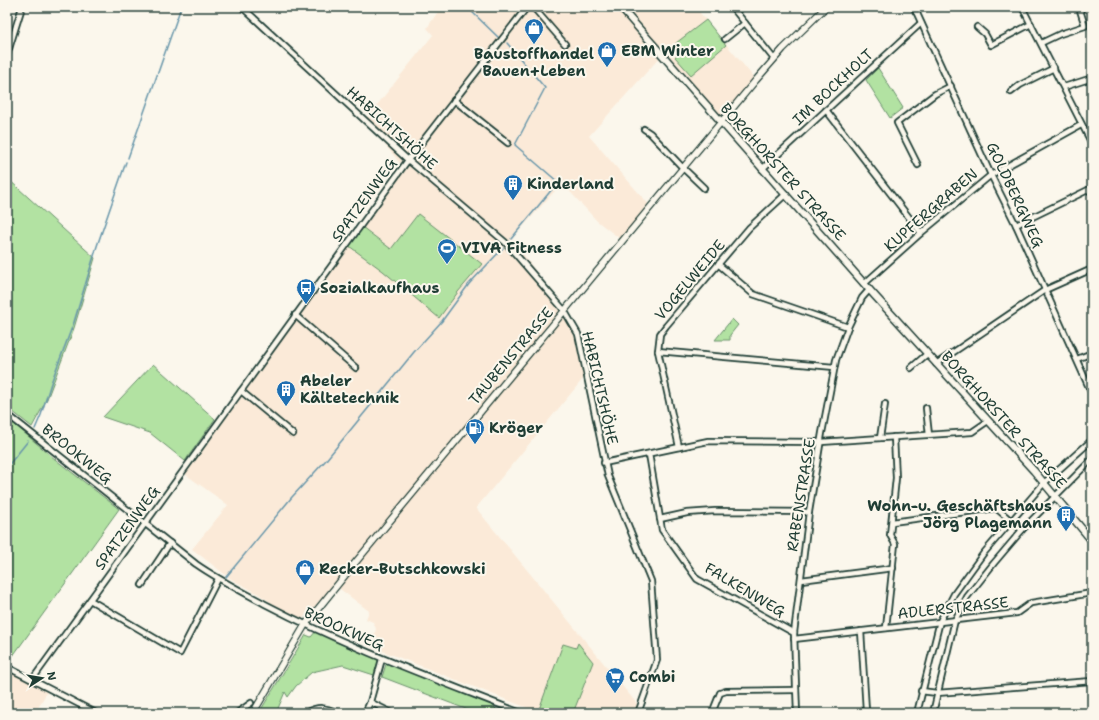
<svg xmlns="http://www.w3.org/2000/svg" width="1099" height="720" font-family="'Shantell Sans',sans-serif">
<rect width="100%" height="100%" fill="#fbf7ec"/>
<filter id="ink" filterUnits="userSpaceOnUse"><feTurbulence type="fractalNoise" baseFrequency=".025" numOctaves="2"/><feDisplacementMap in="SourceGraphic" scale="8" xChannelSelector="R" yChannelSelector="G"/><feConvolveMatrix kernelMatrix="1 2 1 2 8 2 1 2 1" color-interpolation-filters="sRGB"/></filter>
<g filter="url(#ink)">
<g fill="#fbead8">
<path d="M441,7H695L756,80L721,123L662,55L589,136L651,207L623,241L597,221L562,183L512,239L564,310L575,335L578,350L587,374L476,508L638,705L635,713H560L541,705L538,712L370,646L376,629L373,622L366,619L369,611L336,586L299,622L257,593L231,579L192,549L228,505L185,474L189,469L186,466L403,167L365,120L433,35L427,28Z"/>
<path d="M7,670L47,692L35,713H7Z"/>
</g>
<g fill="#b2e2a2" stroke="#68906b">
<path d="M706,20L726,45L691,75L675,57L681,51L677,47L676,43Z"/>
<path d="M878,68L903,108L890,118L866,80Z"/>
<path d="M7,178L95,258L74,328L47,399L32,427L7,407Z"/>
<path d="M418,214L482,264L458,292L439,318L383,271L349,246L362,227L391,249Z"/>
<path d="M732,319L738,325L730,335V340H715Z"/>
<path d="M153,364L215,419L185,461L150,433L103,417Z"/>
<path d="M7,418L56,460L119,509L7,664Z"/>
<path d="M317,630L382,659L379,669L374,675L343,665L312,672L296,686L288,697L285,692L276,713H259L306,635L311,637Z"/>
<path d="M578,643L593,662L573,713L538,712L563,644L576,648Z"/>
<path d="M387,661L487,700L500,713H471V711L382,677Z"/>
</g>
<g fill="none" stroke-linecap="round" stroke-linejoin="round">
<g stroke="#6896aa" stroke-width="1.5">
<path d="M467,7L500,39"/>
<path d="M507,43L545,88L515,145L558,182L511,239"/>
<path d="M128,158L181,7"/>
<path d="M35,429L41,415L51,383L74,322L97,246L126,162"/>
<path d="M7,467L28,441"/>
<path d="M226,577L292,497L326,460L414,352L442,321L469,284L503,248"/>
</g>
<defs>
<g id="minor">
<path d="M242,7L408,160L505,242L564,310L578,334L608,476L651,581L657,660L638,713"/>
<path d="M533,7L565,44"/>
<path d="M732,7L774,59"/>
<path d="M914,7L991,175L1016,225L1092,394"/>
<path d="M1022,7L1091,142H1092"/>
<path d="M916,12L922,7"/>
<path d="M977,27L985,34L991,45L1031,24"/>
<path d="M725,39L745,23"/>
<path d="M1041,43L1060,34L1085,26L1079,7"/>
<path d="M7,55L22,7"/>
<path d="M1064,87L1092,78"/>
<path d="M1011,92L1020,85L1054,68"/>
<path d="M454,100L508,143"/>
<path d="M826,110L921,233"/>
<path d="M644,129L650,133L683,168L704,188"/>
<path d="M918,165L897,123L935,94L951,86"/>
<path d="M762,169L921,23"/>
<path d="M1016,225L1092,188"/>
<path d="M718,264L753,294L848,327"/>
<path d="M864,284L921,233L991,175L1081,125"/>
<path d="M295,315L356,368"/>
<path d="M658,351L834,367"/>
<path d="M1077,359L1092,353"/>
<path d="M936,364L1045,290L1092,269"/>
<path d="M911,368L927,354"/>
<path d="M241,391L293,434"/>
<path d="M926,408L929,435"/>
<path d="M7,414L196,564C219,580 243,592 267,605C349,648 435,679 521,713"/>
<path d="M880,438L885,404"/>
<path d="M679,447L658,351L660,334L666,326L749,228L786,194"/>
<path d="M649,454L662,530L697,579L794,633"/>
<path d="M604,463L708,441L821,442L972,432L988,421"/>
<path d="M660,519L687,513L715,511L809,512"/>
<path d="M892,522L996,508L1022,530"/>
<path d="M801,580L893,568"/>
<path d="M142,585L170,543"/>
<path d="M90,600L180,653L218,579"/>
<path d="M886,628L895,544L890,535L896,478L894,437"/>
<path d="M861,631L866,710"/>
<path d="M794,639L1017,613L1031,603L1092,593"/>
<path d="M7,667L96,713"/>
<path d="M32,680L408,160L527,7"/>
<path d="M921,691L937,693L1092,681"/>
<path d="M370,702L392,713"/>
<path d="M237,713L251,703"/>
<path d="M305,713C319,706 324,707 339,713"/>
<path d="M365,713L370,702L382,659"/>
<path d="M712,713L720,693L726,691L796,690"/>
<path d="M797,713L794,633L809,512L822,433L836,360L848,327L862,298L869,290"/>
<path d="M917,713L940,621L954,594L983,554L1044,483L1092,440"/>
<path d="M933,713L955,620L967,597L994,563L1022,530L1092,459"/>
</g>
<path id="tertiary" d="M253,713L305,625L355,563L756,80L783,49L826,7"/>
<path id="secondary" d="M620,7L875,296L1034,471L1092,541"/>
</defs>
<use href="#minor" stroke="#1f3d34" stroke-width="8"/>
<use href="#tertiary" stroke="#1f3d34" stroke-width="8"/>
<use href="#secondary" stroke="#1f3d34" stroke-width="9"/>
<use href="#minor" stroke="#fbf7ec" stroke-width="4.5"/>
<use href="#tertiary" stroke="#fbf7ec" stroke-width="5.5"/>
<use href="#secondary" stroke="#fbf7ec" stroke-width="6"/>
</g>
</g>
<defs>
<symbol id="shop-pin" viewBox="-11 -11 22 30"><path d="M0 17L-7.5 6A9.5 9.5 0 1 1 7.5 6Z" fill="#1f6fb2" stroke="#fbf7ec"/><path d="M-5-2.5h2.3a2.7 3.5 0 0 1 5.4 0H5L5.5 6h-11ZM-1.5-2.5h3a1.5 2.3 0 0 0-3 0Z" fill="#fff"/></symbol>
<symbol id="building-pin" viewBox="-11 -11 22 30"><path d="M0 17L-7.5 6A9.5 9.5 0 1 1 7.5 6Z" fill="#1f6fb2" stroke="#fbf7ec"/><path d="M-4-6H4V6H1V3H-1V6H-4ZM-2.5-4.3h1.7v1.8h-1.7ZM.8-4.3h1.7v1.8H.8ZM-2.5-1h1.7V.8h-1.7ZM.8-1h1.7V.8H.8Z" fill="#fff"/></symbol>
<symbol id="stadium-pin" viewBox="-11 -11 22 30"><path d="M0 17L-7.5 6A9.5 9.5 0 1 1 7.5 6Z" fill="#1f6fb2" stroke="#fbf7ec"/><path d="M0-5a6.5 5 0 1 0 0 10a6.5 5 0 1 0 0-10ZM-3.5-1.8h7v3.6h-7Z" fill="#fff"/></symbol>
<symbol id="bus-pin" viewBox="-11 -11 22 30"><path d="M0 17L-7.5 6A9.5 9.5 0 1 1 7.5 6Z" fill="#1f6fb2" stroke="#fbf7ec"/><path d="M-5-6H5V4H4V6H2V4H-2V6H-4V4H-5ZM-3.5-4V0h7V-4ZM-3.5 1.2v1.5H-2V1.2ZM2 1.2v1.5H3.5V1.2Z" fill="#fff"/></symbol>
<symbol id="fuel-pin" viewBox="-11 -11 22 30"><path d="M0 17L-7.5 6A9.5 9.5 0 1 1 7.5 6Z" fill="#1f6fb2" stroke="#fbf7ec"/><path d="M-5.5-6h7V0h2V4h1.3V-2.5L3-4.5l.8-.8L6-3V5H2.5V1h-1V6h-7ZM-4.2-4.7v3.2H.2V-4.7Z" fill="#fff"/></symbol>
<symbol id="supermarket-pin" viewBox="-11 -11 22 30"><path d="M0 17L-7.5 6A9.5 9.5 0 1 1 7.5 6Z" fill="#1f6fb2" stroke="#fbf7ec"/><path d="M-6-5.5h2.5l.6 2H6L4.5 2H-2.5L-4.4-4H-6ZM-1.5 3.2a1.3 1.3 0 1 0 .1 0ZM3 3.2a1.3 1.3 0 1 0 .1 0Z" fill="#fff"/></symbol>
</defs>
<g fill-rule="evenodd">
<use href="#shop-pin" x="523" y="17" width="22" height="30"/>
<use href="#shop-pin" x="596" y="40" width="22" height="30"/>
<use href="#building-pin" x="502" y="173" width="22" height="30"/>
<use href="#stadium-pin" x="436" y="237" width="22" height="30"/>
<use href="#bus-pin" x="295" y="277" width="22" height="30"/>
<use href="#building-pin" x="275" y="379" width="22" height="30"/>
<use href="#fuel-pin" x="464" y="417" width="22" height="30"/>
<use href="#building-pin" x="1055" y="504" width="22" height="30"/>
<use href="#shop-pin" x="294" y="558" width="22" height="30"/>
<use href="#supermarket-pin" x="604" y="666" width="22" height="30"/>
</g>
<g text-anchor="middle" stroke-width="4" stroke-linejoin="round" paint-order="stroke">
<g font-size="15" font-weight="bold" fill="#1f3d34" stroke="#fbf7ec" text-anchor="start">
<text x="621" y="56">EBM Winter</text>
<text x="534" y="59" text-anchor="middle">Baustoffhandel<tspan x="534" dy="17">Bauen+Leben</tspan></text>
<text x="527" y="189">Kinderland</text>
<text x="461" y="253">VIVA Fitness</text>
<text x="320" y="293">Sozialkaufhaus</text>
<text x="300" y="386">Abeler<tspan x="300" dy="17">Kältetechnik</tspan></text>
<text x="489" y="433">Kröger</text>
<text x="1052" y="511" text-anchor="end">Wohn-u. Geschäftshaus<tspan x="1052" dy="17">Jörg Plagemann</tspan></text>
<text x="319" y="574">Recker-Butschkowski</text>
<text x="629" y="682">Combi</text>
</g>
<g font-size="15" fill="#1f3d34" stroke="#fbf7ec">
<text transform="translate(833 87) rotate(-43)" y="5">IM BOCKHOLT</text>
<text transform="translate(392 128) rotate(42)" y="5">HABICHTSHÖHE</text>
<text transform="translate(783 172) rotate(48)" y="5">BORGHORSTER STRASSE</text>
<text transform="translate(1015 195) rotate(65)" y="5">GOLDBERGWEG</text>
<text transform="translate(364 200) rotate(-54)" y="5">SPATZENWEG</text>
<text transform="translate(931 210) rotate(-41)" y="5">KUPFERGRABEN</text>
<text transform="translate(690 280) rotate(-50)" y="5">VOGELWEIDE</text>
<text transform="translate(511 356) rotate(-50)" y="5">TAUBENSTRASSE</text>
<text transform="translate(600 388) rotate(77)" y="5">HABICHTSHÖHE</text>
<text transform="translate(1004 420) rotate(48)" y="5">BORGHORSTER STRASSE</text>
<text transform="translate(77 454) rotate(39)" y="5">BROOKWEG</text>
<text transform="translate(801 495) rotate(-81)" y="5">RABENSTRASSE</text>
<text transform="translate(127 528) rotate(-54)" y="5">SPATZENWEG</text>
<text transform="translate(745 590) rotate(31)" y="5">FALKENWEG</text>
<text transform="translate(953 608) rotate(-6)" y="5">ADLERSTRASSE</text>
<text transform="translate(344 629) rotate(24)" y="5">BROOKWEG</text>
</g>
</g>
<rect width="1099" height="720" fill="none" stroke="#fbf7ec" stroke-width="24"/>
<rect x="12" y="12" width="1075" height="696" fill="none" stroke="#1f3d34" stroke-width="1.5" filter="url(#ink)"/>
<g transform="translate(42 678) rotate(78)" stroke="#fbf7ec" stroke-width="3" paint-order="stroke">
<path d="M0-3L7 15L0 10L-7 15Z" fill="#1f3d34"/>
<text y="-6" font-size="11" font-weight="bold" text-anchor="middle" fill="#1f3d34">N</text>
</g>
</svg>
